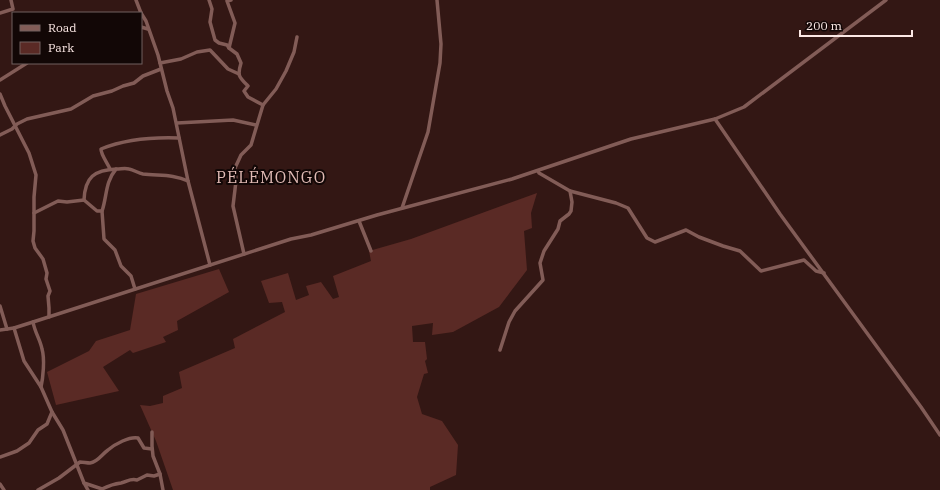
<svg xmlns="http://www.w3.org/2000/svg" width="940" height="490" font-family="'IBM Plex Serif',serif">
<rect width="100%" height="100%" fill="#331714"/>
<g fill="#5a2a25">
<path d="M537,193L531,213L532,228L524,231L527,270L499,307L453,332L432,335L433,323L412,326L413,342H425L427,359L425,361L428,373L424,374L417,397L422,414L442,421L458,445L456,475L430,487V490H173L156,441L140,405L150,406L163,403V396L182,388L179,372L235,348L233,339L285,312L282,302L269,303L261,281L288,273L296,300L309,295L306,286L321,282L333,299L339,297L333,276L371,261L369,251L411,239Z"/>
<path d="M219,269L229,292L177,321L178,330L163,337L166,342L133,353L130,350L103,367L119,391L56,405L47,372L89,351L96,341L130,330L136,294Z"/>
</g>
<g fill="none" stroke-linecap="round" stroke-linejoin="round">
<g stroke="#825c57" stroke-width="3.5">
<path d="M136,0L141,13"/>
<path d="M209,0L212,9L210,22L215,40L219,43L227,45L229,48L237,54L241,63C237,76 239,77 248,86L244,91L248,97L263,105"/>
<path d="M0,13L13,9L11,0"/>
<path d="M141,13L146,21L158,55L167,91L173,108L188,181L210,265"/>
<path d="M141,27L148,29"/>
<path d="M229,48L235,23L227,1L231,0"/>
<path d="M160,63L181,59L197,52L210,50L228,69L239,74"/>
<path d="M0,80L27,63"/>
<path d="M0,94L5,106L29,153L36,175L34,197V231L33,241L35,248L43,259L47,273L46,279L50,291L48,296L49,308V317"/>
<path d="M715,119L780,214L921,407L940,435"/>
<path d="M177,123L233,120L256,125"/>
<path d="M0,135L12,129L17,124L27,119L71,109L93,96L112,91L123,86L134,83L143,76L161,69"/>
<path d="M110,169C107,162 101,155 101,149C126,139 152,137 179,138"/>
<path d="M538,171L539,173L570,191L616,203L628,208L647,238L655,242L686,230L699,237L723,246L740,251L761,271L804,260L816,271L824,273"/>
<path d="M84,200L97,211H102L104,239L115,250L121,266L131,276L135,289"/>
<path d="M402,208L428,132L440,63L441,44L437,0"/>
<path d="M102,211C107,197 105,182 116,169"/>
<path d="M34,213L58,201L67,202L84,200C85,177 94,170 117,169C121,169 125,168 129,169C134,170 138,173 143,174C158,176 174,174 188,181"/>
<path d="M359,221L371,251"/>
<path d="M244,254L233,206L236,181L235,168L241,155L251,145L263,105L276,89L286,71L294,52L297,37"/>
<path d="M0,306L7,329"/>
<path d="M33,322C35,333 40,339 42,349C45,359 43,378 41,387"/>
<path d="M0,330L14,328L33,322L291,239L311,235L377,215L512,179L631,139L715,119L744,107L886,0"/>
<path d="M500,350L509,322L515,311L543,280L540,263L544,251L558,229L560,221L569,214L571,211L572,202L570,191"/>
<path d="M52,412L63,430L84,483L102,489C110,485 113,484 121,483C127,482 130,478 137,480L147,475L154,476L160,474"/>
<path d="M152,432V446L153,456L160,474L163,490"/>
<path d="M0,457L17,451L29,443L38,430L47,424L52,412L41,387L24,361L14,328"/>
<path d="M84,483L88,490"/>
<path d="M0,484L4,490"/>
<path d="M38,490L59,478L80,462C83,462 87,463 90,463C98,462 102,454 108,450C115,444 130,436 138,438L144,448L152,449"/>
</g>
</g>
<g text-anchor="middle" stroke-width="4" stroke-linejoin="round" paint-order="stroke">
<g font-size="16" letter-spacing="1" fill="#e0bab4" stroke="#120706">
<text x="271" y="183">PÉLÉMONGO</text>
</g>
</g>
<rect x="12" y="12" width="130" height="52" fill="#120706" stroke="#70615f"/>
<rect x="20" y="25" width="20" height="6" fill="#825c57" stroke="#70615f"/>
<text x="48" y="32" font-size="12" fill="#fce8e5">Road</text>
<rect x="20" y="42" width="20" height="12" fill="#5a2a25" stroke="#70615f"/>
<text x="48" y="52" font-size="12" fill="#fce8e5">Park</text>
<path d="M800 30v6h112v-6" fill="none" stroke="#fce8e5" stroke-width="2"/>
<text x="806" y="30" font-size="12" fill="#fce8e5" stroke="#120706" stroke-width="3" paint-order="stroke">200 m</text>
</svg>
